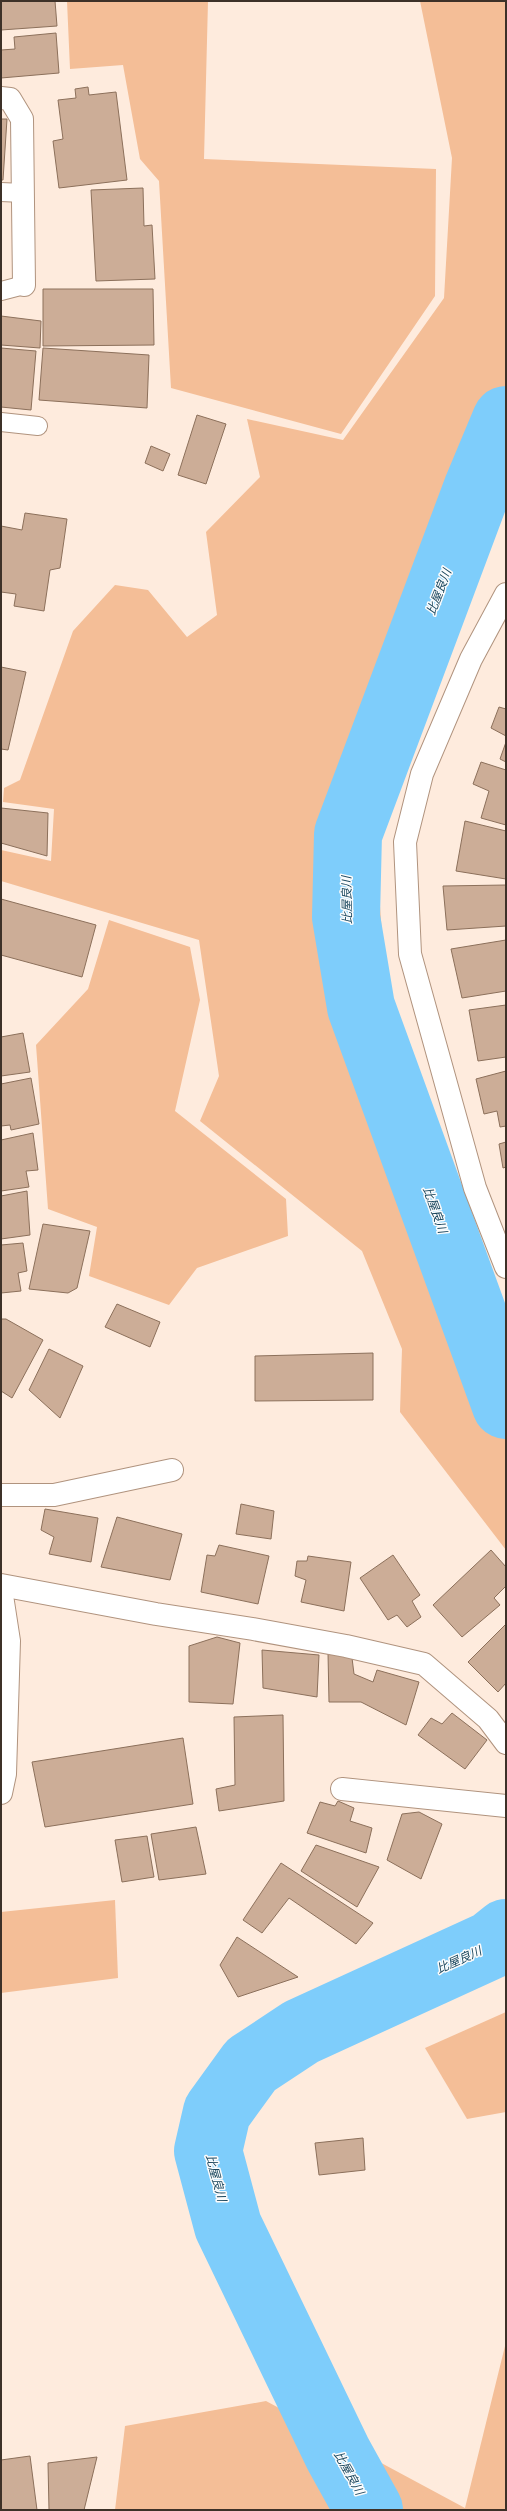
<svg xmlns="http://www.w3.org/2000/svg" width="507" height="2511" font-family="'IBM Plex Sans','Noto Sans JP',sans-serif">
<rect width="100%" height="100%" fill="#feebdd"/>
<g fill="#f4be97">
<path d="M67,1H208L204,159L436,169L435,296L341,434L171,388L159,181L140,159L123,65L70,69Z"/>
<path d="M420,1H506V483L372,797L389,1029L506,1379V1550L400,1412L402,1349L362,1251L200,1121L219,1076L199,940L1,881V850L51,861L54,809L3,802L4,788L20,780L73,631L115,585L148,590L187,637L217,615L206,532L260,477L247,419L343,440L444,298L452,158Z"/>
<path d="M109,920L190,947L200,1000L175,1111L286,1199L288,1236L197,1268L169,1305L89,1276L97,1227L48,1209L36,1045L88,989Z"/>
<path d="M115,1900L118,1978L1,1993V1912Z"/>
<path d="M506,2012V2112L467,2119L425,2048Z"/>
<path d="M506,2342V2510H115L125,2426L266,2401L465,2508Z"/>
</g>
<g fill="none" stroke-linecap="round" stroke-linejoin="round">
<g stroke="#7ecdfb" stroke-width="68">
<path d="M506,420L478,487L348,834L346,917L361,1007L506,1405"/>
<path d="M369,2510L338,2454L228,2226L208,2151L217,2112L251,2065L301,2032L491,1945L506,1933"/>
</g>
</g>
<g fill="#ccad97" stroke="#8c705b">
<path d="M1,1H55L57,26L1,30Z"/>
<path d="M56,33L59,73L1,78V50L15,49L14,37Z"/>
<path d="M88,87L89,95L116,92L127,180L59,188L53,141L63,139L58,100L76,98L75,89Z"/>
<path d="M1,119H7L3,180H1Z"/>
<path d="M143,188L144,226L152,225L155,279L96,281L91,190Z"/>
<path d="M43,289H153L154,345L43,346Z"/>
<path d="M1,316L41,321L40,348L1,345Z"/>
<path d="M1,348L36,351L31,410L1,407Z"/>
<path d="M43,348L149,355L147,408L39,400Z"/>
<path d="M197,415L226,424L206,484L178,475Z"/>
<path d="M151,446L170,454L163,471L145,463Z"/>
<path d="M25,513L67,519L60,568L50,570L44,611L14,606L16,594L1,592V526L22,530Z"/>
<path d="M1,667L26,672L8,750L1,749Z"/>
<path d="M499,707L506,709V736L491,728Z"/>
<path d="M506,742V762L500,759Z"/>
<path d="M481,762L506,770V825L481,818L489,791L473,784Z"/>
<path d="M1,808L48,813L47,856L1,843Z"/>
<path d="M465,821L506,831V879L456,871Z"/>
<path d="M506,885V926L447,930L443,886Z"/>
<path d="M1,899L96,925L82,977L1,955Z"/>
<path d="M506,940V991L462,998L451,949Z"/>
<path d="M506,1005V1057L478,1061L469,1010Z"/>
<path d="M23,1033L30,1072L1,1076V1037Z"/>
<path d="M506,1071V1126L500,1127L497,1111L484,1114L476,1079Z"/>
<path d="M31,1078L39,1124L11,1130L10,1125L1,1126V1084Z"/>
<path d="M33,1133L38,1170L26,1171L29,1187L1,1191V1140Z"/>
<path d="M506,1142V1167L503,1168L499,1144Z"/>
<path d="M27,1191L30,1235L1,1239V1196Z"/>
<path d="M43,1224L90,1231L77,1288L68,1293L29,1289Z"/>
<path d="M23,1243L27,1271L18,1273L21,1291L1,1293V1245Z"/>
<path d="M117,1304L160,1322L150,1347L105,1327Z"/>
<path d="M1,1319H6L43,1340L12,1398L1,1391Z"/>
<path d="M49,1349L83,1366L60,1418L29,1390Z"/>
<path d="M373,1353V1400L255,1401V1356Z"/>
<path d="M241,1504L274,1511L271,1539L236,1534Z"/>
<path d="M45,1509L98,1518L91,1562L49,1554L54,1537L41,1530Z"/>
<path d="M117,1517L182,1534L170,1580L101,1567Z"/>
<path d="M219,1545L269,1556L258,1604L201,1592L207,1555L215,1556Z"/>
<path d="M491,1550L506,1567V1586L494,1598L500,1605L462,1637L433,1605Z"/>
<path d="M393,1555L420,1595L412,1601L421,1617L407,1627L397,1615L388,1620L360,1578Z"/>
<path d="M308,1556L351,1562L344,1611L301,1602L306,1580L295,1576L297,1561H307Z"/>
<path d="M506,1624V1683L498,1692L468,1662Z"/>
<path d="M217,1637L240,1643L233,1704L189,1702V1646Z"/>
<path d="M262,1650L319,1655L317,1697L263,1688Z"/>
<path d="M328,1653L352,1658L354,1674L373,1682L377,1670L419,1682L406,1725L361,1702H329Z"/>
<path d="M452,1713L487,1740L465,1769L418,1735L431,1718L442,1724Z"/>
<path d="M283,1715L284,1801L219,1811L216,1789L235,1785L234,1717Z"/>
<path d="M183,1738L193,1804L45,1827L32,1762Z"/>
<path d="M338,1801L354,1808L350,1821L372,1828L366,1853L307,1833L320,1802L335,1806Z"/>
<path d="M419,1812L442,1824L421,1879L387,1860L402,1814Z"/>
<path d="M196,1827L206,1874L159,1880L151,1834Z"/>
<path d="M147,1836L154,1877L122,1882L115,1840Z"/>
<path d="M316,1845L379,1867L357,1907L301,1871Z"/>
<path d="M281,1863L373,1923L356,1944L289,1898L262,1933L243,1920Z"/>
<path d="M237,1937L298,1977L238,1997L220,1965Z"/>
<path d="M363,2138L365,2170L319,2175L315,2143Z"/>
<path d="M30,2456L37,2510H1V2460Z"/>
<path d="M97,2457L84,2510H49L48,2463Z"/>
</g>
<g fill="none" stroke-linecap="round" stroke-linejoin="round">
<defs>
<g id="lane">
<path d="M1,192L23,193"/>
<path d="M1,291L24,285"/>
<path d="M1,422L38,426"/>
</g>
<g id="street">
<path d="M1,98L10,99L22,119L24,285"/>
<path d="M506,594L471,659L422,774L405,842L410,954L475,1188L506,1267"/>
<path d="M1,1495H54L172,1470"/>
<path d="M1,1585L156,1614L253,1629L346,1646L424,1664L488,1719L506,1743"/>
<path d="M1,1589L9,1641L5,1774L1,1793"/>
<path d="M342,1789L506,1806"/>
</g>
</defs>
<use href="#lane" stroke="#b0937e" stroke-width="20"/>
<use href="#street" stroke="#b0937e" stroke-width="24"/>
<use href="#lane" stroke="#fff" stroke-width="18"/>
<use href="#street" stroke="#fff" stroke-width="22"/>
</g>
<g text-anchor="middle" stroke-width="3" stroke-linejoin="round" paint-order="stroke">
<g font-size="12" font-style="italic" fill="#1a475e" stroke="#fcfcfc">
<text transform="translate(439 592) rotate(-69)" y="4">比屋良川</text>
<text transform="translate(347 900) rotate(-91)" y="4">比屋良川</text>
<text transform="translate(435 1210) rotate(70)" y="4">比屋良川</text>
<text transform="translate(459 1960) rotate(-24)" y="4">比屋良川</text>
<text transform="translate(216 2178) rotate(75)" y="4">比屋良川</text>
<text transform="translate(349 2473) rotate(61)" y="4">比屋良川</text>
</g>
</g>
<rect width="507" height="2511" fill="none" stroke="#3d3128" stroke-width="4"/>
</svg>
